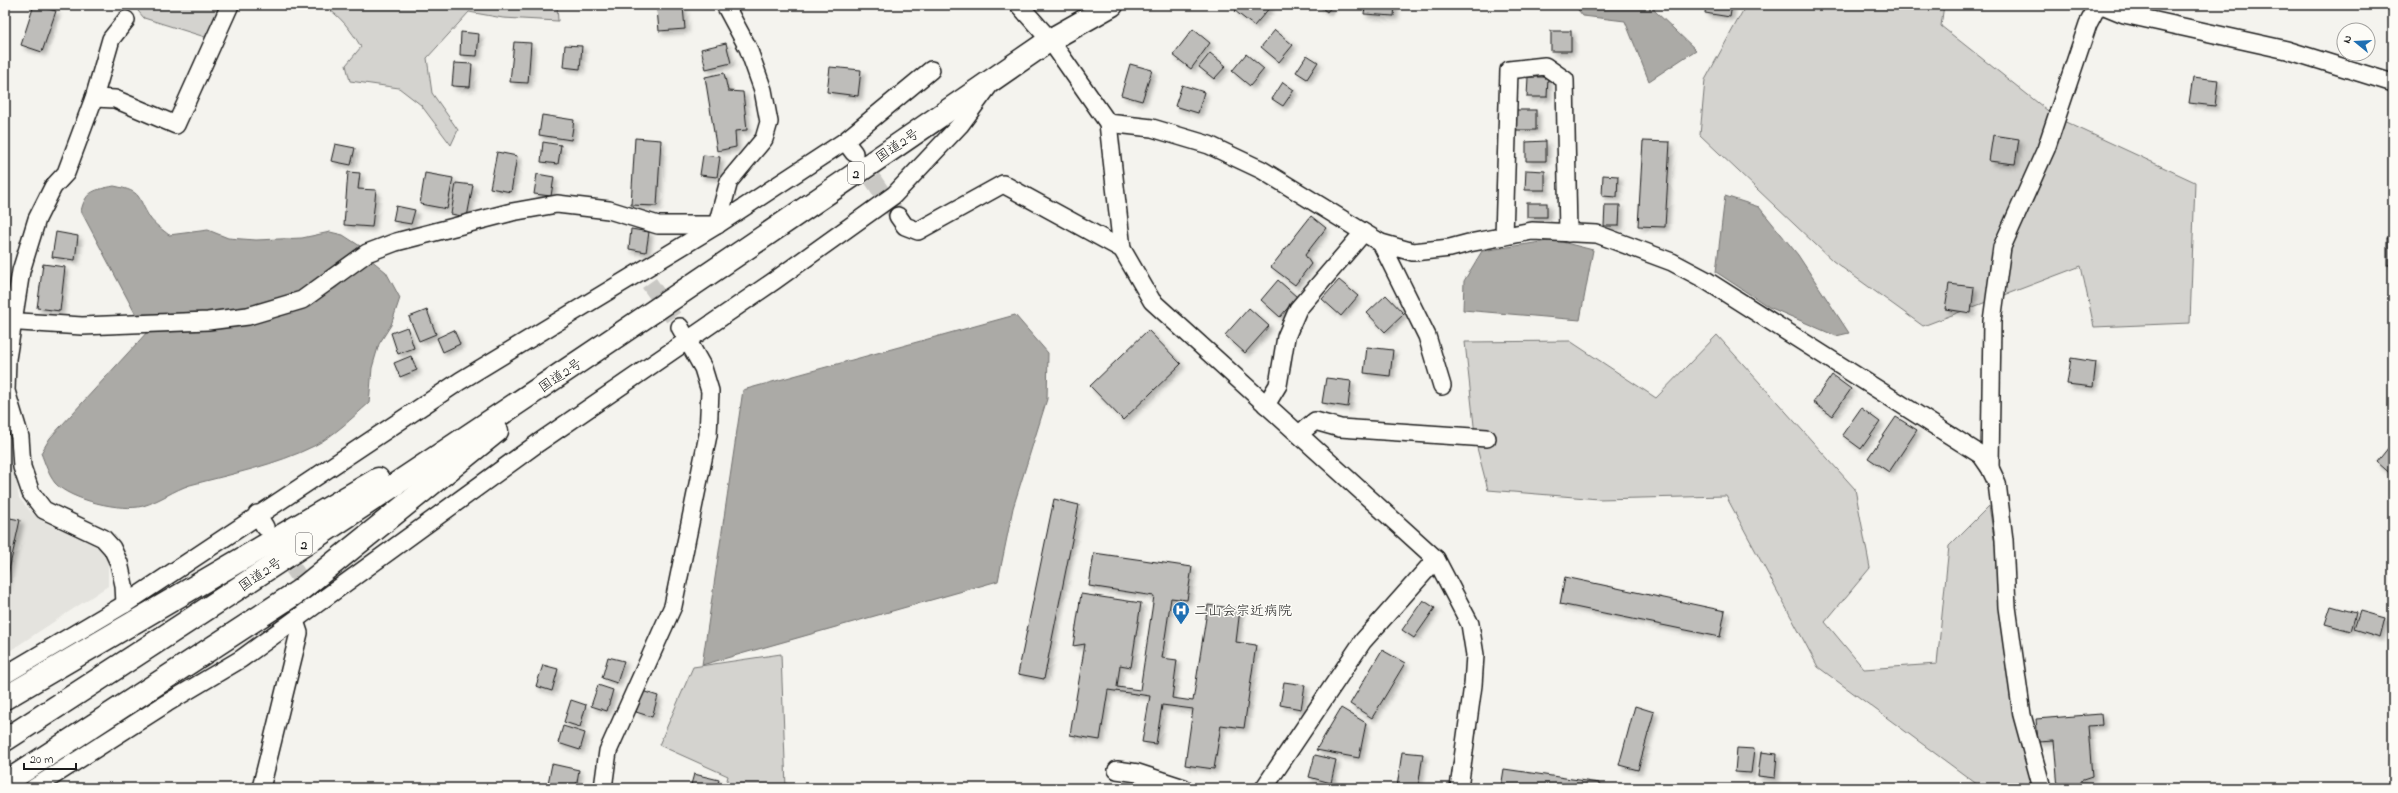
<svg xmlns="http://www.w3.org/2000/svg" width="2398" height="793" font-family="'Indie Flower','Klee One',sans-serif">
<defs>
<filter id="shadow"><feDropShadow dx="3.5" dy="3.5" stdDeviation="2" flood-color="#0004"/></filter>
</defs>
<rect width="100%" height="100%" fill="#f4f3ee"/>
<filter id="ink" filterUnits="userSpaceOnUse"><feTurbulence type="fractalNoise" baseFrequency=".025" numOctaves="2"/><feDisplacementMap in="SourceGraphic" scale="8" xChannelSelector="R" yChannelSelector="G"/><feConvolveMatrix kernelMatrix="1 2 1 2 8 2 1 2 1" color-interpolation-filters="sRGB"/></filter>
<g filter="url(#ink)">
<path fill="#e4e3de" d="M5,426L13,427L14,464L19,498L31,512L44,522L103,549L108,564V586L5,654Z"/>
<g fill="#d4d3cf" stroke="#787876">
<path d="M133,5H219V11L205,37L144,18Z"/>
<path d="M322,5H557L558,21L503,18L469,12L427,58L432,93L458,130L451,145L421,105L399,88L350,81L346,65L361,47C351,30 340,15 322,5Z"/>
<path d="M1746,5H1944L1941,26L2057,118L2195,182L2190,323L2094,327L2081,266L1923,326L1833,261L1700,135L1705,80Z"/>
<path d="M1717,335L1855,489L1870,568L1825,622L1864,669L1937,664L1949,546L1989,506L2013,658L2045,788H1977L1978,785L1818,667L1726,496L1599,499L1488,490L1476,444L1465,342L1570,341L1656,398Z"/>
<path d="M781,654L786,788H725L728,776L659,745L693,667Z"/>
</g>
<g fill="#abaaa6" stroke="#72716f">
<path d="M1574,5H1652L1655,11L1696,50L1649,81L1625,21L1583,16Z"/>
<path d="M114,186C144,192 136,196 150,218C154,224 163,230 169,235L208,230L228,238L256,240L302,238L330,232L343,235L360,246C340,261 321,280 299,292C250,318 189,315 136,315L81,211C86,190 95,190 114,186Z"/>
<path d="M1725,196L1759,207L1798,255L1849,333L1836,336L1769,307L1716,272Z"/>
<path d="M1554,240L1593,250L1580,320L1463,310L1464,281L1482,251Z"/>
<path d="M370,259L386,272L400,298L391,325L379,344L372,368L369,403C352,418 335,435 314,446C276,465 232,474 190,485C174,490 160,501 143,506C122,512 70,500 55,483C48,474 45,463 41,453L50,438L149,330L287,312L336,288Z"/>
<path d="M1015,315L1048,353L1047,399L1013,508L998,581L702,665L743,390Z"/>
</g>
<g fill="#bebdba" stroke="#1c1c1c" filter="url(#shadow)">
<path d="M34,5L56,11L42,52L21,45Z"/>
<path d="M1241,5H1269L1271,6L1254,26L1235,11Z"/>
<path d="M1318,5H1333L1327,12Z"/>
<path d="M1365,5H1395L1394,16L1364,14Z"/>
<path d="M1706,5H1732L1730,17L1705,13Z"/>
<path d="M683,7L685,29L659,31L657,9Z"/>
<path d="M1193,29L1210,43L1191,69L1173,55Z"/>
<path d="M1275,30L1293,45L1279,62L1261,47Z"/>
<rect x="1551" y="31" width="20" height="20"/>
<path d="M461,32L479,34L477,56L460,55Z"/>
<path d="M514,42L531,43L528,83L510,82Z"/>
<path d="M726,43L731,63L706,69L701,49Z"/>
<path d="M565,45L582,46L580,69L563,67Z"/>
<path d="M1210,53L1226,66L1214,79L1199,67Z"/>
<path d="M1246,54L1264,69L1250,86L1232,71Z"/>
<path d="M1307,55L1318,62L1307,79L1296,72Z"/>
<path d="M454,63L472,64L470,87L452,86Z"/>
<path d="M1130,64L1152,70L1142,101L1121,95Z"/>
<path d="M830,67L861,70L858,96L827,92Z"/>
<path d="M724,73L728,91L743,92L747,130L735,131L736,147L717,151L705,77Z"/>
<path d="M1528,77H1548L1547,97H1527Z"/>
<path d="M2193,77L2218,80L2215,106L2189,103Z"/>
<path d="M1283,82L1294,90L1283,106L1272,99Z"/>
<path d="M1182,85L1204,92L1198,113L1175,106Z"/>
<rect x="1516" y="110" width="20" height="20"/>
<path d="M542,115L574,120L571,140L539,135Z"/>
<path d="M1993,135L2019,139L2015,164L1989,161Z"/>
<path d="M635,138L661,140L657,206L631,205Z"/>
<path d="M1546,141V161H1526V142Z"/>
<path d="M1643,141L1670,142L1665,227L1638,226Z"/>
<path d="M543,142L561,145L558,164L541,162Z"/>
<path d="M335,144L355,148L351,165L331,161Z"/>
<path d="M497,152L517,156L511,192L490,188Z"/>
<path d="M703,155L720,157L717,177L700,175Z"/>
<path d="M1526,170L1545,171V190H1525Z"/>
<path d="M348,172L360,173L358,189L376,190L372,227L344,225Z"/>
<path d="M425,173L453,178L447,209L420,204Z"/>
<path d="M537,174L554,177L551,196L534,194Z"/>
<path d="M1603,175L1618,176L1617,197L1602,196Z"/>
<path d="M456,183L473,185L467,217L451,214Z"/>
<rect x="1527" y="203" width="20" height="14"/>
<path d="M1605,205H1620L1619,226H1604Z"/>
<path d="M396,206L415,210L411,224L393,221Z"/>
<path d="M1311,216L1326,228L1305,255L1311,264L1295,285L1271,267Z"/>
<path d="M631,229L649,232L646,252L629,249Z"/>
<path d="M56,232L78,236L75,260L52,257Z"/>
<rect x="2387" y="238" width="6" height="27"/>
<path d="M43,264L65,267L60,311L37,308Z"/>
<path d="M1278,280L1297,297L1280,317L1261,300Z"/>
<path d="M1339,280L1358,296L1341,316L1322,299Z"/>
<path d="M1949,284L1974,287L1971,313L1945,309Z"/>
<path d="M1386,295L1404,314L1385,332L1367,313Z"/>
<path d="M1249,308L1269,326L1245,353L1225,335Z"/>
<path d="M427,310L436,334L419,341L409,317Z"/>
<path d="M407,327L414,348L398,354L391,333Z"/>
<path d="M454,330L460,344L443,352L437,338Z"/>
<path d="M1148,330L1181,364L1123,420L1090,386Z"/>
<path d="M1367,347L1393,350L1390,376L1364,373Z"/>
<path d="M411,356L417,370L400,377L394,363Z"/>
<path d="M2071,358L2096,362L2093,387L2067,384Z"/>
<path d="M1832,375L1851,389L1832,416L1813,402Z"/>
<path d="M1326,378L1351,381L1348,407L1322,403Z"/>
<path d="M1861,408L1880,422L1861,449L1842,435Z"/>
<path d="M1896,417L1917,430L1889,472L1868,458Z"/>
<path d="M2389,447L2393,451V476L2377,462Z"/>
<path d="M1054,499L1079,505L1044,679L1018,674Z"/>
<path d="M5,517L20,520L5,588Z"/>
<path d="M1094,553L1192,567L1187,600L1171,598L1162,658L1177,660L1172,698L1193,701L1208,605L1240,609L1236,642L1256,645L1244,728L1221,725L1214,769L1185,765L1193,709L1162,705L1156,744L1142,742L1150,696L1108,690L1100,740L1070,735L1085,644L1073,646L1081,594L1141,603L1131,667L1120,665L1117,687L1140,690L1154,596L1089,586Z"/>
<path d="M1565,577L1725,611L1720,637L1560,604Z"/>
<path d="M1423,600L1435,608L1414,638L1402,630Z"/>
<path d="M2331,606L2356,613L2351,631L2325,624Z"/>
<path d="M2360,611L2385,618L2380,637L2354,629Z"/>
<path d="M1382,650L1405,663L1372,718L1350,704Z"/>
<path d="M608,657L624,661L617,683L602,678Z"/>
<path d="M543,665L558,669L552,691L536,686Z"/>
<path d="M1284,682L1305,685L1301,709L1280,705Z"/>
<path d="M598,685L613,690L607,711L591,706Z"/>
<path d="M642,691L658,696L652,717L636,712Z"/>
<path d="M571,700L586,705L580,727L564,722Z"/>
<path d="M1635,706L1654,712L1638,770L1619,765Z"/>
<path d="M1341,708L1366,723L1359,758L1316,750Z"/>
<path d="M2101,714L2102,725L2088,726L2092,777L2080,781L2081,788H2058L2054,741L2038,742L2036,719Z"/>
<path d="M563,726L585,733L580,750L558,743Z"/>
<path d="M1737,748L1754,749L1751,773L1735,772Z"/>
<path d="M1402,752L1423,754L1418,788L1397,787Z"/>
<path d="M1761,752L1777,754L1775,778L1758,776Z"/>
<path d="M1315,755L1336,760L1331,783L1309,777Z"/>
<path d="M552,764L579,770L576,788H547Z"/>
<path d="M1504,769L1599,783V788H1501Z"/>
<path d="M694,774L719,780L717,788H690Z"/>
<path d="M1656,785L1672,787V788H1655Z"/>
</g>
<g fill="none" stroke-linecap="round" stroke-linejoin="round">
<g stroke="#c9c8c4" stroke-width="17" stroke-dasharray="17 8" stroke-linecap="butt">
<path d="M858,158L898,216"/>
<path d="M649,283L680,327"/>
<path d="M279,547L312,596"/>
</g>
<defs>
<g id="minor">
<path d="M1019,5L1050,40L1108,123L1122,249L1152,301L1436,559L1470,624L1475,655L1473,685L1459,788"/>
<path d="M2102,5L2124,14L2287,50L2393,83"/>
<path d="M94,98L115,99L176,125L230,5"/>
<path d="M1108,123L1152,128L1209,145L1262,170L1381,243L1413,252L1450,248L1469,243L1532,231L1597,234L1672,262L1704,279L1981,455L1990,468L1997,483L2004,540L2007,607L2022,715L2042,788"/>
<path d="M845,141L931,70"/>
<path d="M898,216L905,226L918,231L1003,184L1122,249"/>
<path d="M1504,236L1509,70L1545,66L1565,80L1568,233"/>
<path d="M1381,243L1427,336L1442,386"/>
<path d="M5,321L82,326L208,321L248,316L302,300L367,253L396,242L512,212L557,204L609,210L658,225H717L729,181L764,139L769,122L763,90L748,48L725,5"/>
<path d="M1266,405L1278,385L1286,337L1298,309L1363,233"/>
<path d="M1299,434L1315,421L1340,428L1487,438"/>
<path d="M1990,468L1992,321L2002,247L2046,149L2088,24L2098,5"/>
<path d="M257,514L265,527"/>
<path d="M125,604L124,585L119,563L112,548L103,538L44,510L31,493L22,467L20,437L6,391L7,359L21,271L37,219L53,187L66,173L94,98L111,39L126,20"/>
<path d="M5,675L125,604L460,381L717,225L845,141L854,153"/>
<path d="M1117,770L1138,773L1184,788"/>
<path d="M34,788L167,703L241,659L538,443L774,281L894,195L960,125L988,87"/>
<path d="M261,788L299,633L295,621"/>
<path d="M603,788L608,751L673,606L708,435L710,391L703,368L680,327"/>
<path d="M1264,788L1363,641L1436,559"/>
</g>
<g id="highway">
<path d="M5,698L378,479"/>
<path d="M5,740C357,513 705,279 1050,40L1112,5"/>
<path d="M5,783L299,591L497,431"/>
</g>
</defs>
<use href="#minor" stroke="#1c1c1c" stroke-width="20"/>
<use href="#highway" stroke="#1c1c1c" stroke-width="25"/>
<use href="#minor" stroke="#fdfcf7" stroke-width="17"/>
<use href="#highway" stroke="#fdfcf7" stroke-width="22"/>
</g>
</g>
<defs>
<symbol id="hospital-pin" viewBox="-11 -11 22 30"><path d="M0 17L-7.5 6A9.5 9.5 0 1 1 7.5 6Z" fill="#1f6fb2" stroke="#fdfcf7"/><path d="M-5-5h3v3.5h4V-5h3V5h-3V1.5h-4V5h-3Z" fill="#fff"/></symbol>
</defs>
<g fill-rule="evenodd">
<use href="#hospital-pin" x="1171" y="600" width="20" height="27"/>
</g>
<g text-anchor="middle" stroke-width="3" stroke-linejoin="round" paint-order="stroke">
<g fill="#fdfcf7" stroke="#605f5e" stroke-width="1">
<rect x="848" y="162" width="16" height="22" rx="3"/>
<rect x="296" y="533" width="16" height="22" rx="3"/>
</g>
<g font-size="13" font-weight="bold" fill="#1c1c1c">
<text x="856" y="178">2</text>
<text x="304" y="549">2</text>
</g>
<g font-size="14" fill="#1c1c1c" stroke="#fdfcf7">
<text transform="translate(897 145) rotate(-34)" y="5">国道2号</text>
<text transform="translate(560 375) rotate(-34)" y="5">国道2号</text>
<text transform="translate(260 574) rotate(-34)" y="5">国道2号</text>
</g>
<g font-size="14" fill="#1c1c1c" stroke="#fdfcf7" text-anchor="start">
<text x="1194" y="615">二山会宗近病院</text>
</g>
</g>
<rect width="2398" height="793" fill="none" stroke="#fdfcf7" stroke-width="20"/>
<rect x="10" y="10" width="2378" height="773" fill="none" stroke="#1c1c1c" stroke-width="1.5" filter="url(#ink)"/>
<g transform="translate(2356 42) rotate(288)"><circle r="19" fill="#fdfcf7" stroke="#a3a29f"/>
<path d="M0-3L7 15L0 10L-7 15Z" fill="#1f6fb2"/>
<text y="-6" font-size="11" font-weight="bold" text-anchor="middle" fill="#1c1c1c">N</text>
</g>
<path d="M24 763v6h52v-6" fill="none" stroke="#1c1c1c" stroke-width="2"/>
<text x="30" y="763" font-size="12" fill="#1c1c1c" stroke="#fdfcf7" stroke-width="3" paint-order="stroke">20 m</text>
</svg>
